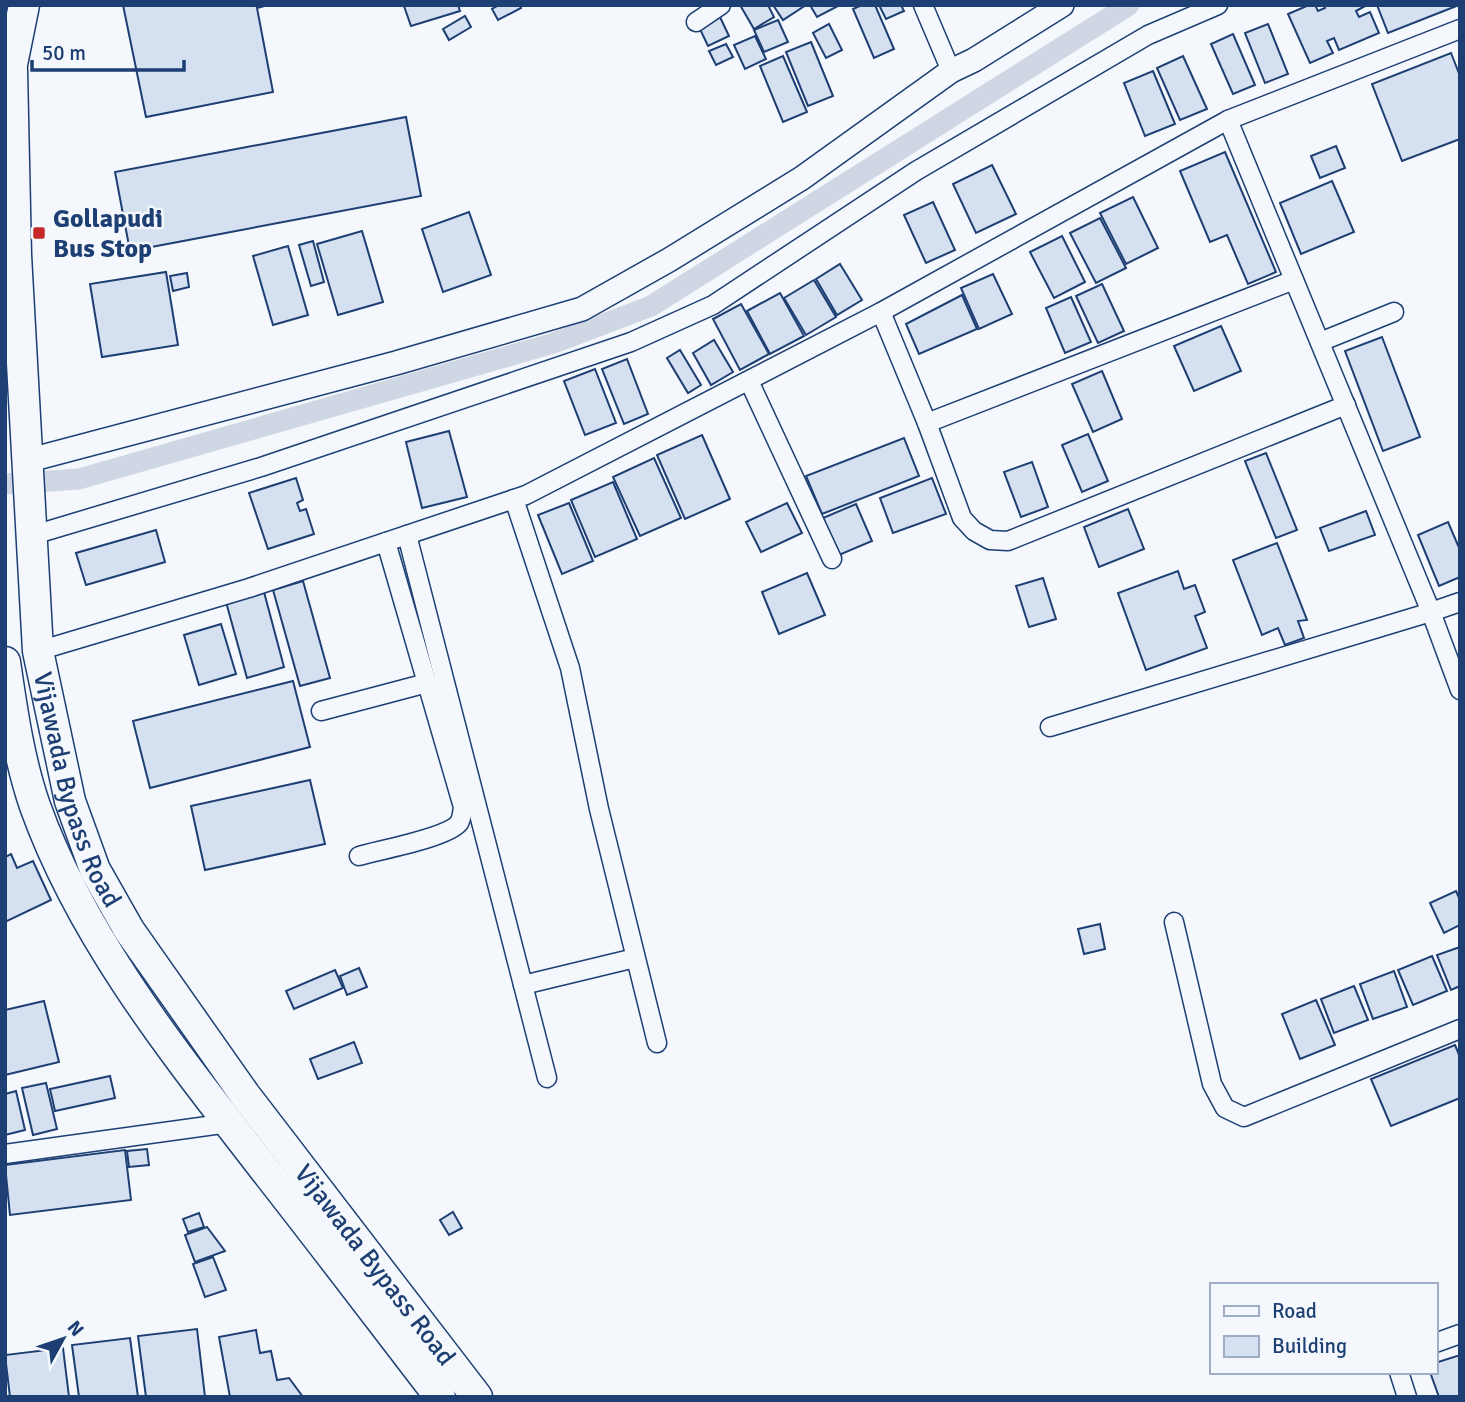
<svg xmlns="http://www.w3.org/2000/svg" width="1465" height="1402" font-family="Signika,sans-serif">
<rect width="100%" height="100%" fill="#f4f7fb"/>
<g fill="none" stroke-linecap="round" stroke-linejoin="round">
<path stroke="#cfd7e4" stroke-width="21" d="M5,484L79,479L554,343L651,306L1129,5"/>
</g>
<g fill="#d5e0f0" stroke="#1d3f73" stroke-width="2">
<path d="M123,5H268L257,8L273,92L146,117Z"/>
<path d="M458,5L460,11L411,26L404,6Z"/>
<path d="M499,5H520L521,8L498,20L492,9Z"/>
<path d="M740,5H768L774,17L754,29Z"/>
<path d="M773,5H806L783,20Z"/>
<path d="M810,5H837L838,6L817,17Z"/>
<path d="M862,5H875L894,49L874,58L853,9Z"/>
<path d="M879,5H901L904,11L886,19Z"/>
<path d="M1309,5H1315L1318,11L1325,8L1324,5H1367L1356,11L1359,17L1370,12L1379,33L1339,50L1334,38L1327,41L1333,53L1310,63L1288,14Z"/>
<path d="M1377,5H1459L1388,33Z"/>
<path d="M465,16L471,27L449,40L443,29Z"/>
<path d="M720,17L729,36L708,46L699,27Z"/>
<path d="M778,20L788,42L764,52L754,30Z"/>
<path d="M829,24L842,50L826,58L813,33Z"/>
<path d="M1268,24L1288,74L1265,83L1245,33Z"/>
<path d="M1233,34L1255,85L1233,94L1211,44Z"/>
<path d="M755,36L766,59L745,69L734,45Z"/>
<path d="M811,42L833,96L808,106L786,52Z"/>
<path d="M726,44L733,57L716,65L709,51Z"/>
<path d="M1451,53L1460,76V139L1402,161L1372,84Z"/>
<path d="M783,56L807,112L783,122L760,66Z"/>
<path d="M1183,56L1207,109L1180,120L1157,68Z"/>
<path d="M1153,71L1175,124L1145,136L1124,83Z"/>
<path d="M406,117L421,196L130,251L115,172Z"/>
<path d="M1336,146L1345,168L1320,178L1311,156Z"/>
<path d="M1225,152L1276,272L1248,284L1227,235L1210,242L1180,171Z"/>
<path d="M992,165L1016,214L976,233L953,184Z"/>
<path d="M1332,181L1354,232L1301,254L1280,203Z"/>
<path d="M1133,197L1158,248L1126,264L1100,213Z"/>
<path d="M933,202L955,250L926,263L904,215Z"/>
<path d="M469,212L491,275L443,292L422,229Z"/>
<path d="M1100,218L1126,268L1096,283L1070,233Z"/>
<path d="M362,231L383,302L338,315L317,244Z"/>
<path d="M1062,236L1085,282L1054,298L1030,252Z"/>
<path d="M313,241L324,282L311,286L299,245Z"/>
<path d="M288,246L308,315L273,325L253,256Z"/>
<path d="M840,264L862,300L837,315L816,279Z"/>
<path d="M166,272L178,345L102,357L90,284Z"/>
<path d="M187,273L189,287L173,291L170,276Z"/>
<path d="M993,274L1012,314L979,329L961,288Z"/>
<path d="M814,280L836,317L806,335L784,298Z"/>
<path d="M1102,284L1124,331L1098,343L1076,296Z"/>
<path d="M780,293L804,336L770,354L747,311Z"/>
<path d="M962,295L977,329L919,354L906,324Z"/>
<path d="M1071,297L1091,342L1065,353L1046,308Z"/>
<path d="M741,304L769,354L740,370L713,319Z"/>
<path d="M1221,326L1241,371L1194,391L1174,346Z"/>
<path d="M1382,337L1420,437L1383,451L1345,351Z"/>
<path d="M714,340L733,372L711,385L693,353Z"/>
<path d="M680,350L701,385L688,393L667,358Z"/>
<path d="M627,359L648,414L624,424L602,369Z"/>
<path d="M595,369L616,423L585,435L564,381Z"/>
<path d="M1102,371L1122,419L1093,432L1072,384Z"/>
<path d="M449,431L467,497L422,508L406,442Z"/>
<path d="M1088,434L1108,481L1082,492L1062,445Z"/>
<path d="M702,435L730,499L685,519L657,455Z"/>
<path d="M904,438L919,476L822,514L806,476Z"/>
<path d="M1266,453L1297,530L1276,538L1245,461Z"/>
<path d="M654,458L681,518L640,536L613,477Z"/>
<path d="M1032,462L1048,507L1021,517L1004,472Z"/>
<path d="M296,478L303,500L297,503L300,511L306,509L314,534L268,549L249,493Z"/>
<path d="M932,478L946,514L893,533L880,498Z"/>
<path d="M613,482L637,539L595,557L571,500Z"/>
<path d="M569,503L593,561L562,574L538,515Z"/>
<path d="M787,503L802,533L761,552L746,522Z"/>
<path d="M856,504L872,541L839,555L823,518Z"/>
<path d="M1128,509L1144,549L1099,567L1084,527Z"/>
<path d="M1366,511L1375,535L1329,551L1320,528Z"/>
<path d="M1448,522L1460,550V577L1439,586L1418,535Z"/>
<path d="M156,530L165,562L86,585L76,553Z"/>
<path d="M1277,543L1307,620L1298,621L1304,638L1285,645L1278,628L1262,635L1233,560Z"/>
<path d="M1178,571L1184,589L1195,585L1205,612L1195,616L1207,648L1146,670L1118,593Z"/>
<path d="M807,573L825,615L779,634L762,592Z"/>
<path d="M1043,578L1056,619L1029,627L1016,586Z"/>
<path d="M303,581L330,678L300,686L273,590Z"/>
<path d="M264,592L284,667L247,678L226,602Z"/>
<path d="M221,624L236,674L199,685L184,635Z"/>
<path d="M293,681L310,747L150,788L133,721Z"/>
<path d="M310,780L325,844L205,870L191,806Z"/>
<path d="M11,854L17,868L33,861L51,900L5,922V857Z"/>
<path d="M1456,891L1460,900V925L1444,933L1430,903Z"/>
<path d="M1100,924L1105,949L1084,954L1078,929Z"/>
<path d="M1460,947V986L1451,990L1437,955Z"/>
<path d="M1432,956L1447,991L1413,1005L1398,970Z"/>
<path d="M359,968L367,987L347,995L340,976Z"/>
<path d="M335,970L343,988L294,1009L286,991Z"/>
<path d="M1394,971L1407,1007L1373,1019L1360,984Z"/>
<path d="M1354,986L1368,1020L1334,1033L1321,999Z"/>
<path d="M1316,1000L1335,1045L1300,1059L1282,1014Z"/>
<path d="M44,1001L59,1062L5,1075V1010Z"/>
<path d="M354,1042L362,1063L318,1079L310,1059Z"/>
<path d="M1455,1045L1460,1057V1098L1391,1126L1371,1079Z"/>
<path d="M110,1076L115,1098L55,1111L50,1089Z"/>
<path d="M46,1083L57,1129L33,1135L22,1088Z"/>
<path d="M16,1091L25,1130L5,1135V1094Z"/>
<path d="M147,1149L149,1165L129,1167L127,1151Z"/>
<path d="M125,1150L131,1200L10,1215L5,1165Z"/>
<path d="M453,1212L462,1228L449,1235L440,1220Z"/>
<path d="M199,1213L204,1227L188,1232L183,1219Z"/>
<path d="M207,1227L225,1251L195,1262L185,1235Z"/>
<path d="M213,1257L226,1290L205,1297L193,1264Z"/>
<path d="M197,1329L205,1397H146L138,1336Z"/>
<path d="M256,1330L260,1353L271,1351L277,1380L289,1378L303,1397H230L219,1337Z"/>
<path d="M130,1338L138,1397H79L72,1345Z"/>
<path d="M63,1348L69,1397H10L5,1355Z"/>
<path d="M1460,1355V1397H1439L1430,1372H1435V1363Z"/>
</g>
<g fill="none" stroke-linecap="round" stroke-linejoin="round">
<defs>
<g id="minor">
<path d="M923,5L951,71"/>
<path d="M696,22L721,5"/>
<path d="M1228,120L1460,29"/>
<path d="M881,312L927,423L962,518L974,531L990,540L1008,541L1346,405"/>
<path d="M1320,342L1394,312"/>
<path d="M749,381L832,559"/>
<path d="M927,423L1294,280"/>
<path d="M514,499L570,668L599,809L657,1043"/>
<path d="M407,535L547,1078"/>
<path d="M30,536L261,467L631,342L713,305L916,171L1148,35L1218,5"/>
<path d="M38,651L249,588L526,495L881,312L1228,120L1431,612L1460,602"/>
<path d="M321,711L427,683"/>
<path d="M1050,727L1431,612L1460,690"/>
<path d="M359,856C379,850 447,838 459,823C462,818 462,813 463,807L386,542"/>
<path d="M1174,922L1212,1084L1225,1108L1244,1117L1460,1029"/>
<path d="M523,985L635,958"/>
<path d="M5,1154L229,1123"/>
<path d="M1435,1343L1460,1334"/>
<path d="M1399,1372L1407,1397"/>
</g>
<path id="tertiary" d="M26,461L396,363L582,309L669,260L802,178L951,71L974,60L1062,5"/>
<g id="primary">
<path id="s1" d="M12,70L16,255L38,651L70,801L95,870L129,930L245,1095L477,1397"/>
<path d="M5,662C12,710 19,760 35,806C84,943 181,1061 269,1175C327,1249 383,1323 440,1397"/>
</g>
<path id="trunk" d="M5,99L24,5"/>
</defs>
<use href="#minor" stroke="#1d3f73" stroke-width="21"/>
<use href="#tertiary" stroke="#1d3f73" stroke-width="26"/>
<use href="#primary" stroke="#1d3f73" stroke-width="33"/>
<use href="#trunk" stroke="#1d3f73" stroke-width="33"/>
<use href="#minor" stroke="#f4f7fb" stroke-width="18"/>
<use href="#tertiary" stroke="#f4f7fb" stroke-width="23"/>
<use href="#primary" stroke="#f4f7fb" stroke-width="30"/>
<use href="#trunk" stroke="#f4f7fb" stroke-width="30"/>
</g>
<rect fill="#c62828" stroke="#f4f7fb" stroke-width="2.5" x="32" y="226" width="14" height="14" rx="3.5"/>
<g text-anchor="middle" stroke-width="5" stroke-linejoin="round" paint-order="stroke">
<g font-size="26" font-weight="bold" fill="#1d3f73" stroke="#f4f7fb" text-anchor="start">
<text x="53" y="227">Gollapudi<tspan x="53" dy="30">Bus Stop</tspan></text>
</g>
<g font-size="26" fill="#1d3f73" stroke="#f4f7fb">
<text dy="9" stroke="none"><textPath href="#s1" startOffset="726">Vijawada Bypass Road</textPath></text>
<text dy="9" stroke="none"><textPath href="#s1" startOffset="1293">Vijawada Bypass Road</textPath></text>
</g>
</g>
<rect width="1465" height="1402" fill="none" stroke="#1d3f73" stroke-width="14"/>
<rect x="1210" y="1283" width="228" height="91" fill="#f4f7fb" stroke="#9eadc5" stroke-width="2"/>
<rect x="1224" y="1306" width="35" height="10" fill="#f4f7fb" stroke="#9eadc5" stroke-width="2"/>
<text x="1272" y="1318" font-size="21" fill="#1d3f73">Road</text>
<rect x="1224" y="1336" width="35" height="21" fill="#d5e0f0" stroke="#9eadc5" stroke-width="2"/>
<text x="1272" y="1353" font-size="21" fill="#1d3f73">Building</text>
<g transform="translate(63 1339) rotate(50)" stroke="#f4f7fb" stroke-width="5" paint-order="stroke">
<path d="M0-5L12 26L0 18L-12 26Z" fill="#1d3f73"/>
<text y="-10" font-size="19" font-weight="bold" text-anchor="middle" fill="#1d3f73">N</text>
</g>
<path d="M32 60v10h152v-10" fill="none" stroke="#1d3f73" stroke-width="3.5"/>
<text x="42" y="60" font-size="21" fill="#1d3f73" stroke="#f4f7fb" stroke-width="5" paint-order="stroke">50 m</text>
</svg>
